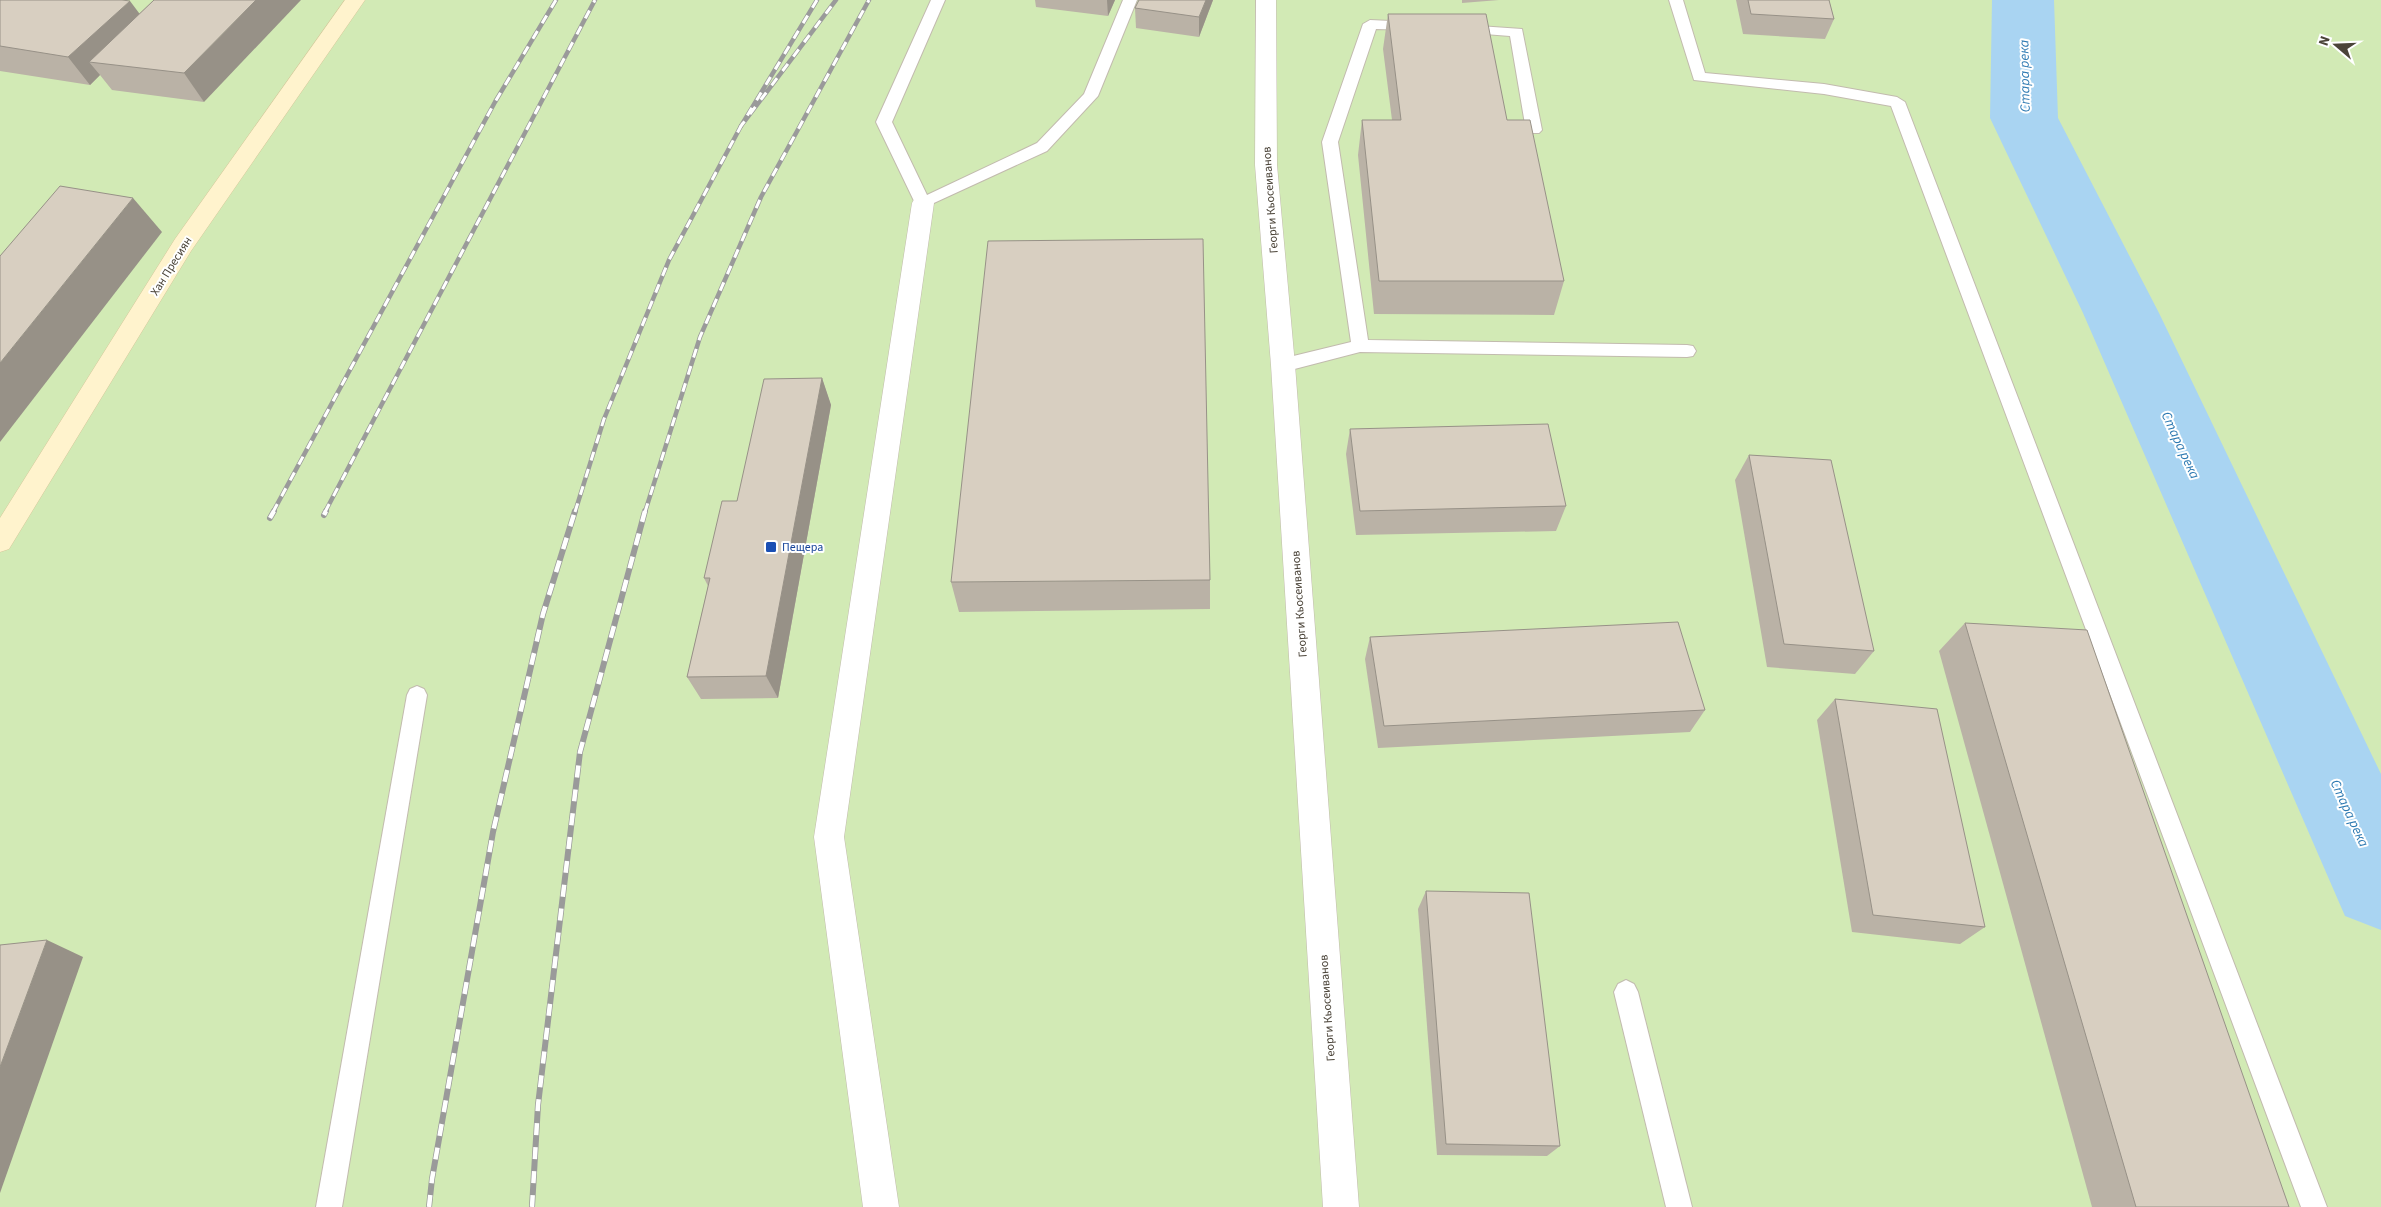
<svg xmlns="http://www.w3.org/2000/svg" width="2381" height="1207" font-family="'Source Sans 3',sans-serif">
<rect width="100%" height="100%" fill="#f6f3ec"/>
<rect fill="#d2eab5" x="0" y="0" width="2381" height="1207"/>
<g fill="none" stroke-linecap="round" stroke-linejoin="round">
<path fill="#a9d4f2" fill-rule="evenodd" d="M1992,0H2054L2058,118L2159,313L2381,774V930L2345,916L2083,313L1990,118Z"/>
<defs>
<g id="lane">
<path d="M931,0H945L892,122L927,195L1037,143L1084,94L1123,0H1137L1098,96L1047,151L923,208L917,207L915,203L876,122Z"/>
<path d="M1669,0H1683L1705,73L1824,84L1897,97L1905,102L2327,1207H2301L1891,106L1824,94L1694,80Z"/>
<path d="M1370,20L1412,22L1419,26L1412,30L1376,29L1338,142L1368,340L1687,345L1693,346L1696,351L1693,356L1687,357L1360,352L1283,372L1277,370L1274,365L1277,360L1351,342L1322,142L1363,24Z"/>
<path d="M1464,25L1522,29L1542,130L1539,133H1529L1526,130L1510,36L1459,32L1457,29L1459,26Z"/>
<path d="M417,686L424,689L427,695L342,1207H316L407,695L410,689Z"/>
<path d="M1626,980L1634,984L1638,992L1692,1207H1666L1614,992L1618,984Z"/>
</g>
<g id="street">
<path d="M1256,0H1276L1277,165L1295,365L1359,1207H1323L1271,365L1255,165Z"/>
<path d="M923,196L931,198L934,203L844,837L899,1207H863L814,837L912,203L915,198Z"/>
</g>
<path id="secondary" d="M345,0H365L191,251L9,549L0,552V518L175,239Z"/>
</defs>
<use href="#lane" stroke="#c2bbae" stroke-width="2"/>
<use href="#street" stroke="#c2bbae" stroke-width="1"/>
<use href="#secondary" stroke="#d6c79b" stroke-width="1"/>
<use href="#lane" fill="#fff" fill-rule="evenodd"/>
<use href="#street" fill="#fff" fill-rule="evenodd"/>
<use href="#secondary" fill="#fff3cd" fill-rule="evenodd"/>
<defs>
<g id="rail-far1">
<path d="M817,0L741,126L836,0"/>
<path d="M273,512L495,102L556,0"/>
<path d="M325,512L595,0"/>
<path d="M575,512L604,419L669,260L741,126"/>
<path d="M645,512L700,337L761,197L869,0"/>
</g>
<g id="rail">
<path d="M324,515L326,511"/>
<path d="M270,518L274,511"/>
<path d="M429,1207L432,1179L493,832L543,614L575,511"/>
<path d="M532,1207L538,1105L580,752L645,511"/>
</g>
</defs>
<use href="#rail-far1" stroke="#9a9a9a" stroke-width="4.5"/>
<use href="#rail" stroke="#9a9a9a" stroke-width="6"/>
<use href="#rail-far1" stroke="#fff" stroke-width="3" stroke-dasharray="9" stroke-linecap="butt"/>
<use href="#rail" stroke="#fff" stroke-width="4.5" stroke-dasharray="12" stroke-linecap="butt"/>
</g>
<g fill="#bab2a6">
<path d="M0,0L139,14L154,0L204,102L112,90L100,75L90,85L0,71Z"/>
<path d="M1035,0H1115L1108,16L1036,7Z"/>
<path d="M1139,0H1213L1199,37L1136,28L1135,8Z"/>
<path d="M1462,0H1499L1462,3Z"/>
<path d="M1736,0H1829L1834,19L1825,39L1743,34Z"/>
<path d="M1388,14L1507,120L1564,281L1554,315L1374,314L1358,155L1362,120H1392L1383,49Z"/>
<path d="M822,378L831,405L778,698L701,699L687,677L708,586L704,578L737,501Z"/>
<path d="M1350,429L1566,506L1556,531L1356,535L1346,454Z"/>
<path d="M1749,455L1874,651L1855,674L1767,667L1735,480Z"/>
<path d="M1210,580V609L959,612L951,582Z"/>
<path d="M1965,623L2289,1207H2092L1939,651Z"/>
<path d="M1370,637L1705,710L1690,732L1378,748L1365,659Z"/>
<path d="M1835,699L1985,927L1960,944L1852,932L1817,720Z"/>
<path d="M1426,891L1560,1146L1547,1156L1437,1155L1418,909Z"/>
</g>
<g fill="#979187">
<path d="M256,0H301L204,102L184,73Z"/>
<path d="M1107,0H1115L1108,16Z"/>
<path d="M1206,0H1213L1199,37V17Z"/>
<path d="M130,1L151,29L89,62L100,75L90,85L68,57Z"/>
<path d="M133,198L162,232L0,442V363Z"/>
<path d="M822,378L831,405L778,698L766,676Z"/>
<path d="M47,940L83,957L0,1193V1067Z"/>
</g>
<g fill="#d8cfc1" stroke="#979187">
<path d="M0,0H122L130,1L68,57L0,46Z"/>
<path d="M154,0H256L184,73L89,62Z"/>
<path d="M1139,0H1206L1199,17L1135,8Z"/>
<path d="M1748,0H1829L1834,19L1751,14Z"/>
<path d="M1388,14H1486L1507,120H1530L1564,281H1379L1362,120H1401Z"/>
<path d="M60,186L133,198L0,363V256Z"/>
<path d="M1203,239L1210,580L951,582L988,241Z"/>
<path d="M822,378L766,676L687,677L710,578H704L722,501H737L764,379Z"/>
<path d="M1548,424L1566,506L1360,511L1350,429Z"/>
<path d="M1749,455L1831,460L1874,651L1784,644Z"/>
<path d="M1678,622L1705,710L1384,726L1370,637Z"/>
<path d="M1965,623L2087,630L2289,1207H2136Z"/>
<path d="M1835,699L1937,709L1985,927L1873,915Z"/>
<path d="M1426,891L1529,893L1560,1146L1446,1144Z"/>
<path d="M47,940L0,1067V945Z"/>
</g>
<rect fill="#1a4fb4" stroke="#fff" stroke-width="2" x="765" y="541" width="12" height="12" rx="2.5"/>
<g text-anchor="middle" stroke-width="4" stroke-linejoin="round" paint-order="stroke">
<g font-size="12" fill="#4b4439" stroke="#fff">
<text transform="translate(1270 200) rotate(-94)" y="4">Георги Кьосеиванов</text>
<text transform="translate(171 266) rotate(-58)" y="4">Хан Пресиян</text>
<text transform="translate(1299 604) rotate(-94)" y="4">Георги Кьосеиванов</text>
<text transform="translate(1327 1008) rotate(-94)" y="4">Георги Кьосеиванов</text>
</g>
<g font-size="12" fill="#164399" stroke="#fff" text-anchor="start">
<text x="782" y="551">Пещера</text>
</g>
<g font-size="14" font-style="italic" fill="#2e7ab2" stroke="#fff">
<text transform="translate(2024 76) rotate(-91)" y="5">Стара река</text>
<text transform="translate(2181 445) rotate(65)" y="5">Стара река</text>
<text transform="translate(2350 813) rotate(65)" y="5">Стара река</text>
</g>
</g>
<g transform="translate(2336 45) rotate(289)" stroke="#ffffff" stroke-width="4" paint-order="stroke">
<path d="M0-4L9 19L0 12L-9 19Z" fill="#4b4439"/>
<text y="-8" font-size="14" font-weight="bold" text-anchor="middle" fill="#4b4439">N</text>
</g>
</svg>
